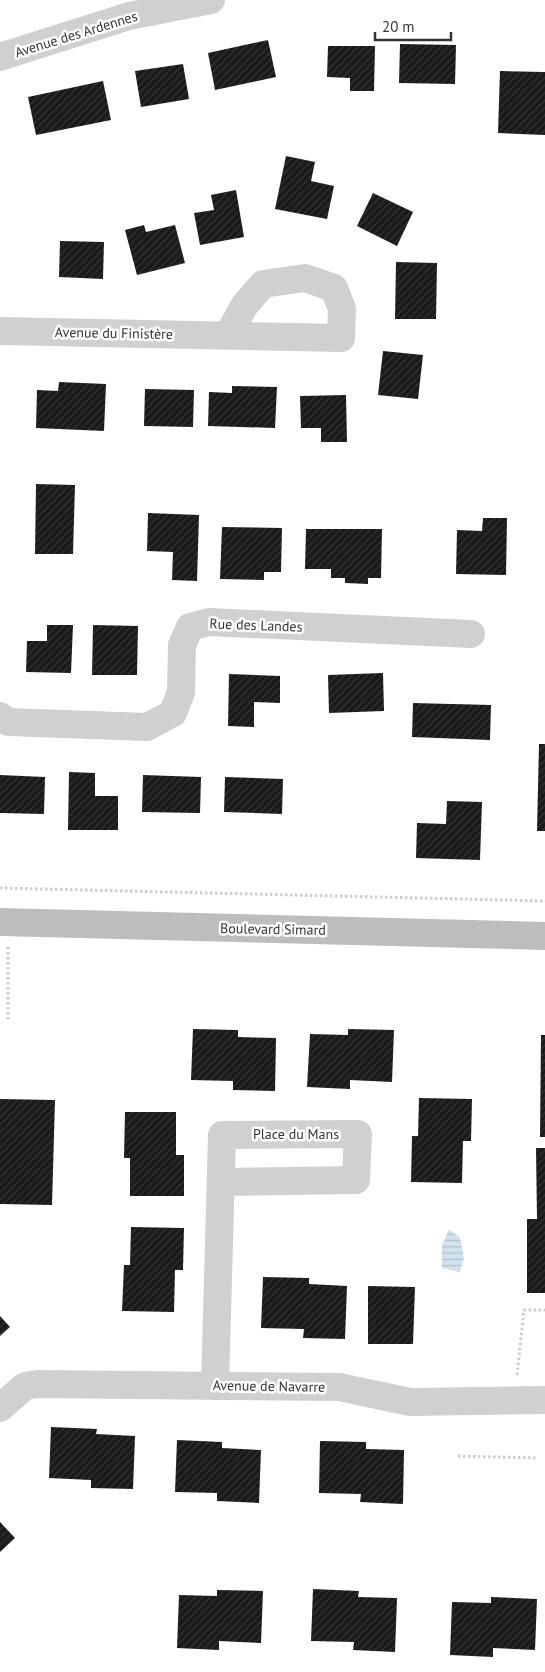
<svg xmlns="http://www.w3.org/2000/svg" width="545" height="1672" font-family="'PT Sans',sans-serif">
<defs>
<pattern id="water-rules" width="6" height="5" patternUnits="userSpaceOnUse" patternTransform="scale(1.25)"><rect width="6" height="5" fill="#cfe2ee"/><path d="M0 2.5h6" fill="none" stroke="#b2c2cd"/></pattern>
<pattern id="building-hatch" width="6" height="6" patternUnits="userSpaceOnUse" patternTransform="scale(1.25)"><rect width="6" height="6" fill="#1a1a1a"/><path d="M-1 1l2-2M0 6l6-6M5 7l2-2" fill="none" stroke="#333"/></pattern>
</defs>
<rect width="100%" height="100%" fill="#fff"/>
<path fill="url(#water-rules)" d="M449,1229L460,1238L464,1258L460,1272L442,1268V1246Z"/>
<g fill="url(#building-hatch)">
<path d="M268,40L276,77L215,90L208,53Z"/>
<path d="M400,44L456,45L455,84L399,83Z"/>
<path d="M328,46H375L374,91H350V78L327,77Z"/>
<path d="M183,64L189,99L141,107L135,71Z"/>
<path d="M500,71L545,72V135L498,133Z"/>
<path d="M103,81L111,120L36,135L28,97Z"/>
<path d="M286,156L315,162L311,181L334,186L327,219L275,209Z"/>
<path d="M236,190L244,237L200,245L194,213L214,210L211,195Z"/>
<path d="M373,193L413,212L397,246L357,226Z"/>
<path d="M144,225L146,232L175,225L185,263L137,275L125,230Z"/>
<path d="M60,241L104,242L103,279L59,277Z"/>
<path d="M396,262L437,263L436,319H395Z"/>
<path d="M383,351L423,355L418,399L378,395Z"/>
<path d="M59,382L106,384L104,431L36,428L37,390L58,391Z"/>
<path d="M232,386L277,387L275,428L208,426L209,392L232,393Z"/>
<path d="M145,389L194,390L193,427L144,426Z"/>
<path d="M346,395L347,442H321V428H301L300,396Z"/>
<path d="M36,484L75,485L73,554H35Z"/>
<path d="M148,513L199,515L197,581L172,580L173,552L147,551Z"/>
<path d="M483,518H507L506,575L456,574L457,530L482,531Z"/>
<path d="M222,527L282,528L281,572H264V580L220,579Z"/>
<path d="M306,529H382L381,578H368V584L345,583V578H331V569H305Z"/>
<path d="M47,625H73L71,673L26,672L27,641H47Z"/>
<path d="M93,625L138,626L137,675H92Z"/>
<path d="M383,673L384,711L329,713L328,675Z"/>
<path d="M229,674L280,676V703L254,702V727L228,726Z"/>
<path d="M413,703L491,705L490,740L412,737Z"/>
<path d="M539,744H545V831H537Z"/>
<path d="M69,772L95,773V796H118V830H68Z"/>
<path d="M0,775L45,777L44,814L0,813Z"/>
<path d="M143,775L201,777L200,813L142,812Z"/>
<path d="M225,777L283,779L282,814L224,812Z"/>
<path d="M447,801L482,802L480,860L416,858L417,823L446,824Z"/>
<path d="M193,1029L238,1030V1037L276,1038L275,1091L233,1090V1081L191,1080Z"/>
<path d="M348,1029L394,1030L392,1082L350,1080V1089L307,1087L310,1034L348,1035Z"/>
<path d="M541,1035H545V1137H540Z"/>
<path d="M419,1098L472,1099L471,1141H463L462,1183L411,1182L412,1136H418Z"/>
<path d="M0,1099L55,1100L52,1205L0,1204Z"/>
<path d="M125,1112H176V1155H184V1196H130V1158H124Z"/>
<path d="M536,1148H545V1293H527V1219H537Z"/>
<path d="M131,1227L184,1228L183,1270H175L174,1312L122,1311L124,1265H130Z"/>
<path d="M263,1277L309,1278V1284L347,1286L345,1339L303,1338L304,1329L261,1328Z"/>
<path d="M368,1286L415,1287L413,1344H368Z"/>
<path d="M0,1316L10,1327L0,1336Z"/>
<path d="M51,1427L97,1429L96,1434L135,1436L133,1489L91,1488V1480L49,1478Z"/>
<path d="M177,1440L222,1442V1448L261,1450L259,1503L217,1501V1493L175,1492Z"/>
<path d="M320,1441L366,1442V1449L404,1450L403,1504L360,1502L361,1494L319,1493Z"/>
<path d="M0,1522L15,1538L0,1552Z"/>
<path d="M313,1589L359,1591L358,1597L397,1598L395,1652L353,1650L354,1642L311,1641Z"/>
<path d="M217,1590L263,1591L261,1643L219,1641V1650L177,1648L179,1595L217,1596Z"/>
<path d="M491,1597L537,1599L535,1650L493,1648V1657L450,1655L452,1602L491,1603Z"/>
</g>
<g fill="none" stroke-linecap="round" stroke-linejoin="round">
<g stroke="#cdcdcd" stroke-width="3" stroke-dasharray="2.5 2.5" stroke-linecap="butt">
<path d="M0,888L545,901"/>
<path d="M8,947V1022"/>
<path d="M517,1375L524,1310H545"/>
<path d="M458,1456L537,1458"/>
</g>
<g stroke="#d0d0d0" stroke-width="28">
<path d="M0,57L129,16L211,0"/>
<path d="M0,331L341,338L342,309L334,288L305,278L263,284L244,306L228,335"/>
<path d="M0,716L8,722L147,727L173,713L181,692L182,645L190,627L209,622L471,634"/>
<path d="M215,1386L222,1135L358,1134L356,1180L222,1182"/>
<path d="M0,1408L25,1386L37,1384L339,1387L410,1402L545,1400"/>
</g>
<path stroke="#bdbdbd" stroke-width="28" d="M0,922L545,936"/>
</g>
<g text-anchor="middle" stroke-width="5" stroke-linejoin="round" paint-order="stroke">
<g font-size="14" fill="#333" stroke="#fff">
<text transform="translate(76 34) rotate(-17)" y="5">Avenue des Ardennes</text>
<text transform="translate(114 333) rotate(1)" y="5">Avenue du Finistère</text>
<text transform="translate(256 625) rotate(2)" y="5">Rue des Landes</text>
<text transform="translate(273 929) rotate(1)" y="5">Boulevard Simard</text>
<text x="296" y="1139">Place du Mans</text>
<text transform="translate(269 1386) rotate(1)" y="5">Avenue de Navarre</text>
</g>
</g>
<path d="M375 32v8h76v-8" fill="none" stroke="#333333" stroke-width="2.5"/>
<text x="382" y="32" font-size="15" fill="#333333" stroke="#ffffff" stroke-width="4" paint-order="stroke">20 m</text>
</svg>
